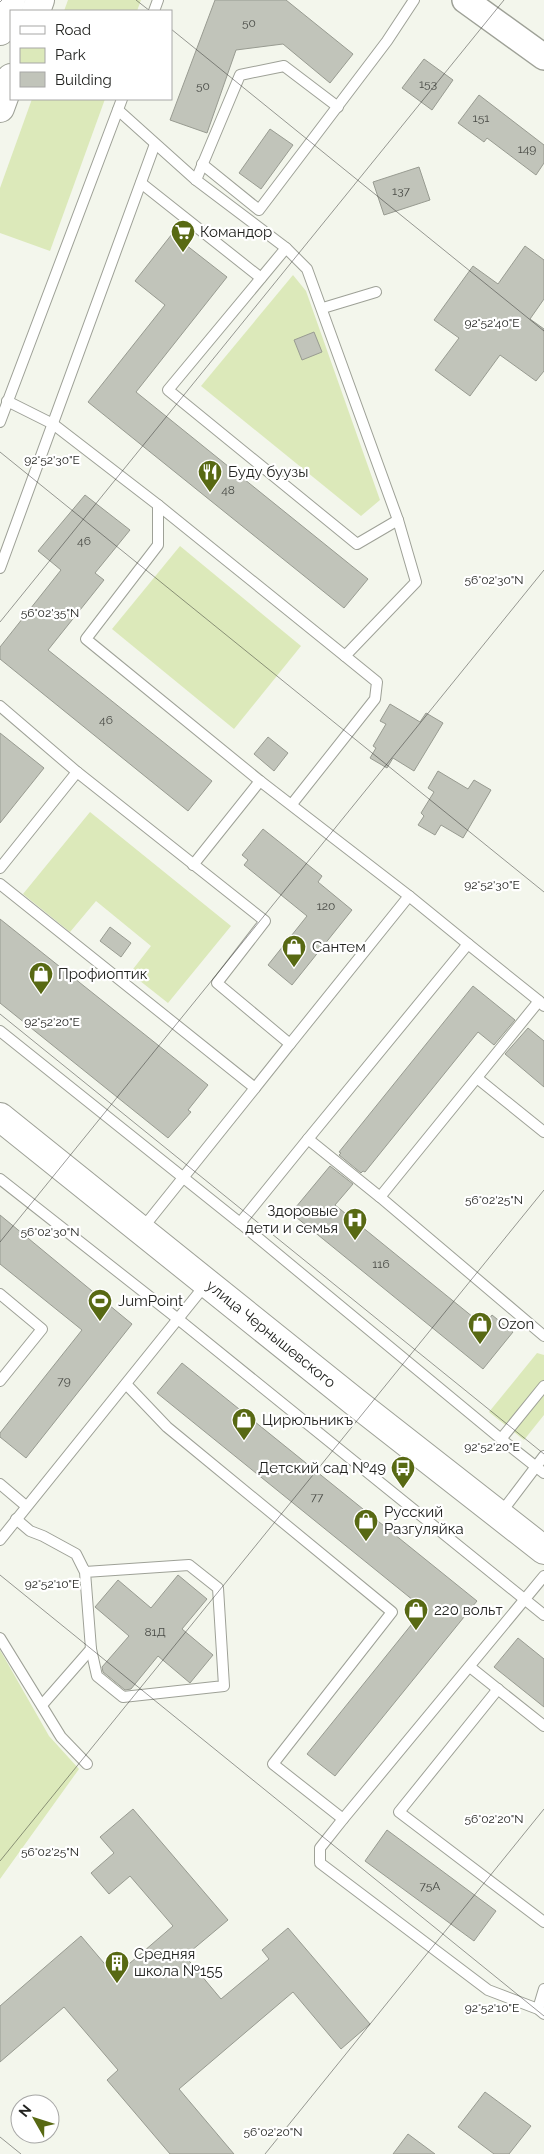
<svg xmlns="http://www.w3.org/2000/svg" width="544" height="2154" font-family="Raleway,sans-serif">
<rect width="100%" height="100%" fill="#f3f6ec"/>
<g fill="#dce9ba">
<path d="M68,0H141L137,11H64Z"/>
<path d="M32,99H105L50,251L0,233V188Z"/>
<path d="M293,275L306,291L380,500L361,516L201,386Z"/>
<path d="M180,546L301,646L234,729L112,629Z"/>
<path d="M90,812L231,926L168,1003L130,973L151,946L96,901L70,932L23,894Z"/>
<path d="M537,1353L544,1355V1415L524,1440L489,1412Z"/>
<path d="M0,1650L49,1736L79,1769L0,1879Z"/>
</g>
<g fill="#c1c4ba" stroke="#989b91">
<path d="M215,0H286L353,54L330,83L283,44L236,50L207,133L170,120Z"/>
<path d="M424,59L453,80L432,110L402,88Z"/>
<path d="M479,95L544,145V163L536,175L487,138L484,142L458,123Z"/>
<path d="M270,129L293,145L261,189L239,173Z"/>
<path d="M419,167L430,200L384,215L373,182Z"/>
<path d="M172,234L227,277L136,392L368,579L344,608L88,402L165,305L135,281Z"/>
<path d="M525,246L544,260V299L530,319L544,329V371L536,381L500,355L470,396L435,370L459,338L434,320L473,266L498,284Z"/>
<path d="M314,332L322,352L302,360L294,340Z"/>
<path d="M85,495L130,530L95,573L104,580L48,650L212,781L188,811L0,659V647L61,570L38,551Z"/>
<path d="M390,704L420,722L426,713L443,723L414,771L393,758L387,768L370,758L376,748L373,746L386,724L380,721Z"/>
<path d="M0,733L44,768L0,823Z"/>
<path d="M268,737L288,753L274,771L254,754Z"/>
<path d="M438,771L468,789L474,780L491,790L463,838L441,825L435,835L418,825L424,816L421,813L434,792L428,788Z"/>
<path d="M263,829L322,876L318,882L352,910L292,985L268,965L307,916L244,865L248,860L242,855Z"/>
<path d="M0,919L208,1085L188,1110L191,1112L168,1138L0,1003Z"/>
<path d="M110,927L131,943L121,957L100,941Z"/>
<path d="M473,986L515,1020L494,1045L478,1032L365,1172L363,1171L361,1173L339,1155L341,1153L339,1152Z"/>
<path d="M528,1028L544,1041V1087L505,1054Z"/>
<path d="M330,1166L353,1184L335,1205L484,1326L492,1315L513,1332L483,1369L291,1213Z"/>
<path d="M0,1215L132,1324L26,1458L0,1437V1433L82,1330L0,1264Z"/>
<path d="M182,1363L477,1601L335,1776L307,1754L424,1609L157,1393Z"/>
<path d="M178,1575L207,1599L182,1629L213,1655L190,1683L158,1656L131,1689L125,1690L103,1672L102,1667L129,1636L95,1607L118,1580L151,1608Z"/>
<path d="M518,1638L544,1659V1707L494,1667Z"/>
<path d="M133,1809L228,1920L185,1956L221,1999L269,1959L262,1950L288,1928L370,2024L341,2049L293,1992L179,2089L234,2154H170L107,2080L118,2070L64,2007L0,2062V2006L81,1936L115,1976L173,1926L130,1876L109,1894L91,1873L114,1853L100,1837Z"/>
<path d="M387,1830L496,1911L474,1941L365,1861Z"/>
<path d="M485,2092L531,2126L509,2154H494L458,2127Z"/>
<path d="M408,2134L435,2154H393Z"/>
</g>
<g fill="none" stroke-linecap="round" stroke-linejoin="round">
<defs>
<g id="service">
<path d="M154,11L158,0"/>
<path d="M202,164L259,210L387,41L414,0"/>
<path d="M196,180L240,75L284,66L338,107"/>
<path d="M141,183L261,278"/>
<path d="M286,248L168,390L357,544L398,520"/>
<path d="M323,308L376,292"/>
<path d="M7,401L53,424L158,505L345,656L416,582L398,520L307,269L286,248L196,180L118,110"/>
<path d="M0,422L122,99"/>
<path d="M0,568L155,144"/>
<path d="M0,706L77,772L265,921L217,983L290,1044L409,896L260,781L86,639L158,545V505"/>
<path d="M292,804L375,699L377,682L345,656"/>
<path d="M193,865L260,781"/>
<path d="M0,868L77,772"/>
<path d="M0,884L255,1088L142,1229"/>
<path d="M409,896L468,944"/>
<path d="M544,1006L539,1001L380,1197L544,1336"/>
<path d="M0,1031L240,1223"/>
<path d="M477,1078L544,1132"/>
<path d="M255,1088L290,1044"/>
<path d="M308,1139L240,1223L501,1439"/>
<path d="M0,1179L178,1319L544,1615"/>
<path d="M380,1197L308,1139L468,944L539,1001"/>
<path d="M0,1294L42,1329L0,1381"/>
<path d="M126,1384L167,1427L392,1612L273,1764L343,1819"/>
<path d="M544,1386L501,1439L544,1473"/>
<path d="M0,1484L26,1506"/>
<path d="M500,1514L544,1456"/>
<path d="M16,1519L30,1531L43,1536L76,1554L85,1572L91,1649L97,1676L123,1697L224,1686L218,1588L189,1565L85,1572"/>
<path d="M0,1540L206,1284"/>
<path d="M544,1576L343,1819L320,1848V1863L488,1990L538,2009L544,2014"/>
<path d="M0,1638L61,1737L87,1764"/>
<path d="M470,1667L544,1726"/>
<path d="M498,1689L399,1812L544,1922"/>
<path d="M42,1705L91,1649"/>
<path d="M538,2009L544,1989"/>
</g>
<path id="tertiary" d="M465,0L544,57"/>
<path id="secondary" d="M0,1117L355,1402L544,1550"/>
<g id="primary">
<path d="M36,11L40,0"/>
<path d="M0,31L11,0"/>
<path d="M0,108L11,78"/>
</g>
</defs>
<use href="#service" stroke="#9ea197" stroke-width="12"/>
<use href="#tertiary" stroke="#9ea197" stroke-width="28"/>
<use href="#secondary" stroke="#9ea197" stroke-width="30"/>
<use href="#primary" stroke="#9ea197" stroke-width="30"/>
<use href="#service" stroke="#fff" stroke-width="10"/>
<use href="#tertiary" stroke="#fff" stroke-width="25"/>
<use href="#secondary" stroke="#fff" stroke-width="28"/>
<use href="#primary" stroke="#fff" stroke-width="28"/>
</g>
<path fill="none" stroke="#232421" stroke-width="1" stroke-opacity="0.45" d="M136,0L150,11M0,2L2,0M171,29L544,331M0,452L544,892M0,622L504,0M0,1014L544,1454M0,1242L544,570M0,1575L544,2016M0,1861L544,1190M0,2137L21,2154M265,2154L544,1809"/>
<defs>
<symbol id="supermarket-pin" viewBox="-11 -11 22 30"><path d="M0 17L-7.5 6A9.5 9.5 0 1 1 7.5 6Z" fill="#586913" stroke="#fff"/><path d="M-6-5.5h2.5l.6 2H6L4.5 2H-2.5L-4.4-4H-6ZM-1.5 3.2a1.3 1.3 0 1 0 .1 0ZM3 3.2a1.3 1.3 0 1 0 .1 0Z" fill="#fff"/></symbol>
<symbol id="restaurant-pin" viewBox="-11 -11 22 30"><path d="M0 17L-7.5 6A9.5 9.5 0 1 1 7.5 6Z" fill="#586913" stroke="#fff"/><path d="M-5-6h1v4h1v-4h1v4h1v-4h1v5L-1.5 .5V6h-2V.5L-5-1ZM5-6V6H3V1.5H1.5Q1.5-4 5-6Z" fill="#fff"/></symbol>
<symbol id="shop-pin" viewBox="-11 -11 22 30"><path d="M0 17L-7.5 6A9.5 9.5 0 1 1 7.5 6Z" fill="#586913" stroke="#fff"/><path d="M-5-2.5h2.3a2.7 3.5 0 0 1 5.4 0H5L5.5 6h-11ZM-1.5-2.5h3a1.5 2.3 0 0 0-3 0Z" fill="#fff"/></symbol>
<symbol id="hospital-pin" viewBox="-11 -11 22 30"><path d="M0 17L-7.5 6A9.5 9.5 0 1 1 7.5 6Z" fill="#586913" stroke="#fff"/><path d="M-5-5h3v3.5h4V-5h3V5h-3V1.5h-4V5h-3Z" fill="#fff"/></symbol>
<symbol id="stadium-pin" viewBox="-11 -11 22 30"><path d="M0 17L-7.5 6A9.5 9.5 0 1 1 7.5 6Z" fill="#586913" stroke="#fff"/><path d="M0-5a6.5 5 0 1 0 0 10a6.5 5 0 1 0 0-10ZM-3.5-1.8h7v3.6h-7Z" fill="#fff"/></symbol>
<symbol id="bus-pin" viewBox="-11 -11 22 30"><path d="M0 17L-7.5 6A9.5 9.5 0 1 1 7.5 6Z" fill="#586913" stroke="#fff"/><path d="M-5-6H5V4H4V6H2V4H-2V6H-4V4H-5ZM-3.5-4V0h7V-4ZM-3.5 1.2v1.5H-2V1.2ZM2 1.2v1.5H3.5V1.2Z" fill="#fff"/></symbol>
<symbol id="building-pin" viewBox="-11 -11 22 30"><path d="M0 17L-7.5 6A9.5 9.5 0 1 1 7.5 6Z" fill="#586913" stroke="#fff"/><path d="M-4-6H4V6H1V3H-1V6H-4ZM-2.5-4.3h1.7v1.8h-1.7ZM.8-4.3h1.7v1.8H.8ZM-2.5-1h1.7V.8h-1.7ZM.8-1h1.7V.8H.8Z" fill="#fff"/></symbol>
</defs>
<g fill-rule="evenodd">
<use href="#supermarket-pin" x="169" y="218" width="28" height="38"/>
<use href="#restaurant-pin" x="196" y="458" width="28" height="38"/>
<use href="#shop-pin" x="280" y="933" width="28" height="38"/>
<use href="#shop-pin" x="27" y="960" width="28" height="38"/>
<use href="#hospital-pin" x="341" y="1206" width="28" height="38"/>
<use href="#stadium-pin" x="86" y="1287" width="28" height="38"/>
<use href="#shop-pin" x="466" y="1310" width="28" height="38"/>
<use href="#shop-pin" x="230" y="1406" width="28" height="38"/>
<use href="#bus-pin" x="389" y="1454" width="28" height="38"/>
<use href="#shop-pin" x="352" y="1507" width="28" height="38"/>
<use href="#shop-pin" x="402" y="1596" width="28" height="38"/>
<use href="#building-pin" x="103" y="1949" width="28" height="38"/>
</g>
<g text-anchor="middle" stroke-width="4.5" stroke-linejoin="round" paint-order="stroke">
<g font-size="12" fill="#4a4c47">
<text x="249" y="27">50</text>
<text x="428" y="88">153</text>
<text x="203" y="90">50</text>
<text x="481" y="122">151</text>
<text x="527" y="153">149</text>
<text x="401" y="195">137</text>
<text x="228" y="494">48</text>
<text x="84" y="545">46</text>
<text x="106" y="724">46</text>
<text x="326" y="910">120</text>
<text x="381" y="1268">116</text>
<text x="64" y="1385">79</text>
<text x="317" y="1501">77</text>
<text x="155" y="1636">81Д</text>
<text x="430" y="1890">75А</text>
</g>
<g font-size="15" fill="#232421" stroke="#fff" text-anchor="start">
<text x="200" y="237">Командор</text>
<text x="228" y="477">Буду буузы</text>
<text x="312" y="952">Сантем</text>
<text x="58" y="979">Профиоптик</text>
<text x="338" y="1216" text-anchor="end">Здоровые<tspan x="338" dy="17">дети и семья</tspan></text>
<text x="118" y="1306">JumPoint</text>
<text x="498" y="1329">Ozon</text>
<text x="262" y="1425">Цирюльникъ</text>
<text x="386" y="1473" text-anchor="end">Детский сад №49</text>
<text x="384" y="1517">Русский<tspan x="384" dy="17">Разгуляйка</tspan></text>
<text x="434" y="1615">220 вольт</text>
<text x="134" y="1959">Средняя<tspan x="134" dy="17">школа №155</tspan></text>
</g>
<g font-size="15" fill="#232421" stroke="#fff">
<text transform="translate(271 1334) rotate(39)" y="5">улица Чернышевского</text>
</g>
</g>
<g font-size="12" text-anchor="middle" fill="#232421" stroke="#fff" stroke-width="4.5" stroke-linejoin="round" paint-order="stroke">
<text x="492" y="327">92°52'40"E</text>
<text x="52" y="464">92°52'30"E</text>
<text x="494" y="584">56°02'30"N</text>
<text x="50" y="617">56°02'35"N</text>
<text x="492" y="889">92°52'30"E</text>
<text x="52" y="1026">92°52'20"E</text>
<text x="494" y="1204">56°02'25"N</text>
<text x="50" y="1236">56°02'30"N</text>
<text x="492" y="1451">92°52'20"E</text>
<text x="52" y="1588">92°52'10"E</text>
<text x="494" y="1823">56°02'20"N</text>
<text x="50" y="1856">56°02'25"N</text>
<text x="492" y="2012">92°52'10"E</text>
<text x="273" y="2136">56°02'20"N</text>
</g>
<rect x="10" y="10" width="162" height="90" fill="#ffffff" stroke="#a7a7a6"/>
<rect x="20" y="26" width="25" height="8" fill="#ffffff" stroke="#a7a7a6"/>
<text x="55" y="35" font-size="15" fill="#232421">Road</text>
<rect x="20" y="48" width="25" height="15" fill="#dce9ba" stroke="#a7a7a6"/>
<text x="55" y="60" font-size="15" fill="#232421">Park</text>
<rect x="20" y="72" width="25" height="15" fill="#c1c4ba" stroke="#a7a7a6"/>
<text x="55" y="85" font-size="15" fill="#232421">Building</text>
<g transform="translate(35 2119) rotate(309)"><circle r="24" fill="#ffffff" stroke="#a7a7a6"/>
<path d="M0-4L9 19L0 12L-9 19Z" fill="#586913"/>
<text y="-8" font-size="14" font-weight="bold" text-anchor="middle" fill="#232421">N</text>
</g>
</svg>
